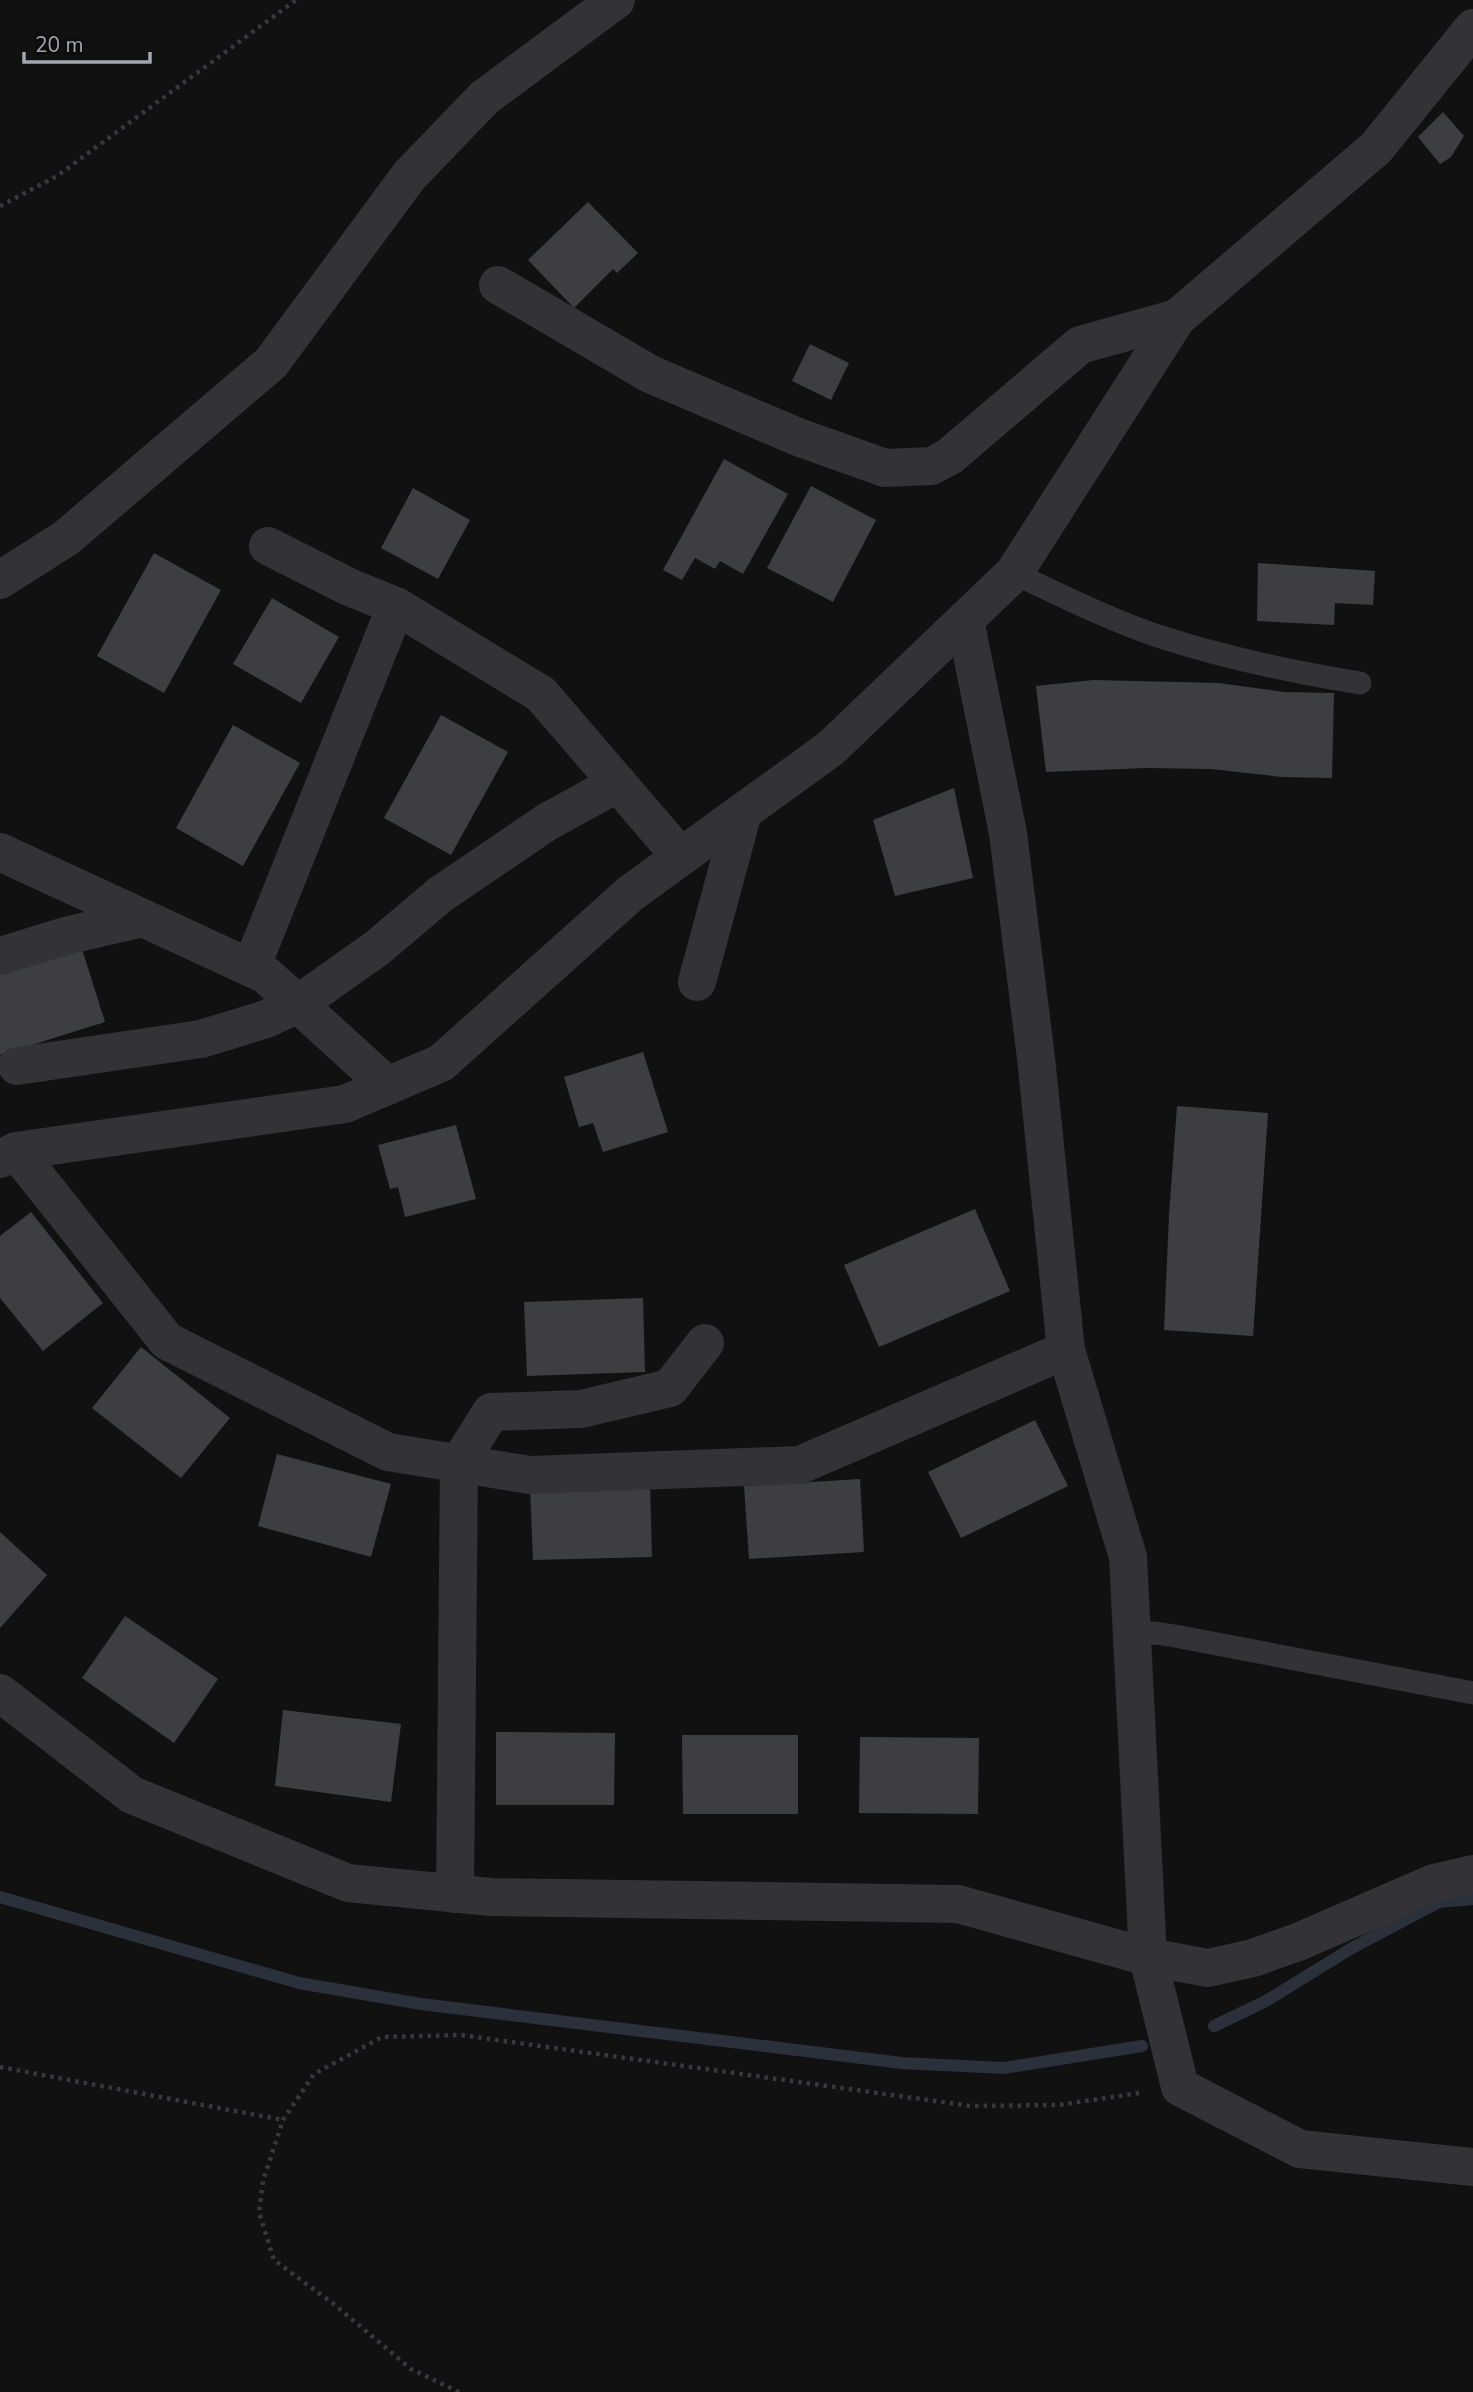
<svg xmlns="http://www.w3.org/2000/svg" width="1473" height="2392" font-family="'Nunito Sans',sans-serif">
<rect width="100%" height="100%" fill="#111112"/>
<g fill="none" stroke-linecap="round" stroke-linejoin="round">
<g stroke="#2b313a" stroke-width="12">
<path d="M0,1897L299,1983L421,2004L902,2063L1004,2068L1142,2046"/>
<path d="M1214,2026L1266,2001L1352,1948L1439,1902L1473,1899"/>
</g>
</g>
<g fill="#3d3e42">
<path d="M1443,112L1464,136L1451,157L1440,164L1418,137Z"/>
<path d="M588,202L638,253L617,273L613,269L574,308L528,260Z"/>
<path d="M810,344L849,363L831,400L792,381Z"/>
<path d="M724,459L788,494L743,574L720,561L715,569L695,558L682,580L663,570Z"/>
<path d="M811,486L876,520L833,602L767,568Z"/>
<path d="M413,488L470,520L438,579L381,548Z"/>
<path d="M154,553L221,590L164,693L97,656Z"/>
<path d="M1258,563L1375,571L1373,605L1335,603L1334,625L1257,621Z"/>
<path d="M272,598L339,637L301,703L233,664Z"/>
<path d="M1093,680L1218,683L1284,692L1334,693L1332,778L1282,777L1211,769L1146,768L1046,772L1036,686Z"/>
<path d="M441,715L508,752L451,855L384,818Z"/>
<path d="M233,725L300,763L243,866L176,828Z"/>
<path d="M954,788L973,878L895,896L873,820Z"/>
<path d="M82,949L105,1022L0,1055V975Z"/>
<path d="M643,1052L668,1132L603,1152L593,1123L579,1127L564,1077Z"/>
<path d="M1177,1106L1268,1113L1253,1336L1164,1330L1169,1215Z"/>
<path d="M456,1125L476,1199L405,1217L398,1187L390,1189L378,1145Z"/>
<path d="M975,1209L1010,1291L879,1347L844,1265Z"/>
<path d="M31,1212L103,1303L43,1351L0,1298V1236Z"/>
<path d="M643,1298L645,1372L527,1376L524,1302Z"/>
<path d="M141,1347L230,1418L181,1478L92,1408Z"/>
<path d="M1035,1420L1068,1486L961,1538L928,1472Z"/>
<path d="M277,1454L391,1484L371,1557L258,1526Z"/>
<path d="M860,1479L864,1552L749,1559L744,1486Z"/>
<path d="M650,1482L652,1557L533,1560L530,1486Z"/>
<path d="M0,1532L47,1575L0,1628Z"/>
<path d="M125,1616L218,1679L174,1743L82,1678Z"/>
<path d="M283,1710L401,1724L391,1802L275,1786Z"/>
<path d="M496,1732L615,1733L614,1805H496Z"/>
<path d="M682,1735H798V1814H683Z"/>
<path d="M860,1737L979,1738L978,1814L859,1813Z"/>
</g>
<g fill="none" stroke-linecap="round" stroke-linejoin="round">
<g stroke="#38393e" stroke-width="4.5" stroke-dasharray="3.5 5" stroke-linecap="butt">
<path d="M0,206L57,176L296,0"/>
<path d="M0,2067L283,2120"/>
<path d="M459,2392L411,2369L335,2305L274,2260L259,2212L263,2181L283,2120L314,2074L382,2037L461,2035L971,2106L1058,2105L1139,2093"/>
</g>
<g stroke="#323237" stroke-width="23">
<path d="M1014,573C1062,596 1110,620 1161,637C1226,658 1292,672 1360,683"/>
<path d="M1132,1634L1155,1633L1175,1636L1473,1693"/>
</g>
<g stroke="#323237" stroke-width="38">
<path d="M498,285L650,374L798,437L885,468L932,466L950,456L1080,345L1177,318"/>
<path d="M268,546L349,587L396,606L541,694L681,857"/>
<path d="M0,580L66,538L271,363L409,176L484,98L616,0"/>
<path d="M965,620L1008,833L1036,1058L1066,1350L1128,1557L1148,1957L1180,2087L1300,2149L1473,2167"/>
<path d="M0,852L266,975L388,1086"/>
<path d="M0,956L69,935L143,918"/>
<path d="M251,968L396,606"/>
<path d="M697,982L743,812"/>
<path d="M17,1066L201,1039L266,1019L298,1004L377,948L441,894L547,822L618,783"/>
<path d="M16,1151L167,1341L388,1452L530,1475L800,1465L1066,1350"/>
<path d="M0,1159L16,1151L345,1104L441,1063L631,893L831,748L1014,573L1177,318L1376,148L1473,28"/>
<path d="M0,1693L132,1795L348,1883L491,1897L958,1904L1148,1957L1208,1968L1253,1958L1298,1942L1434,1883L1473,1874"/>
<path d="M455,1894L459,1463L491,1412L581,1409L670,1388L705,1343"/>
</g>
</g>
<path d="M24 52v10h126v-10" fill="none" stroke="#a3a5b2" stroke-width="3.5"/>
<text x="35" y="52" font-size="21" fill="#a3a5b2" stroke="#0c0c0d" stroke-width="5" paint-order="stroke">20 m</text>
</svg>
